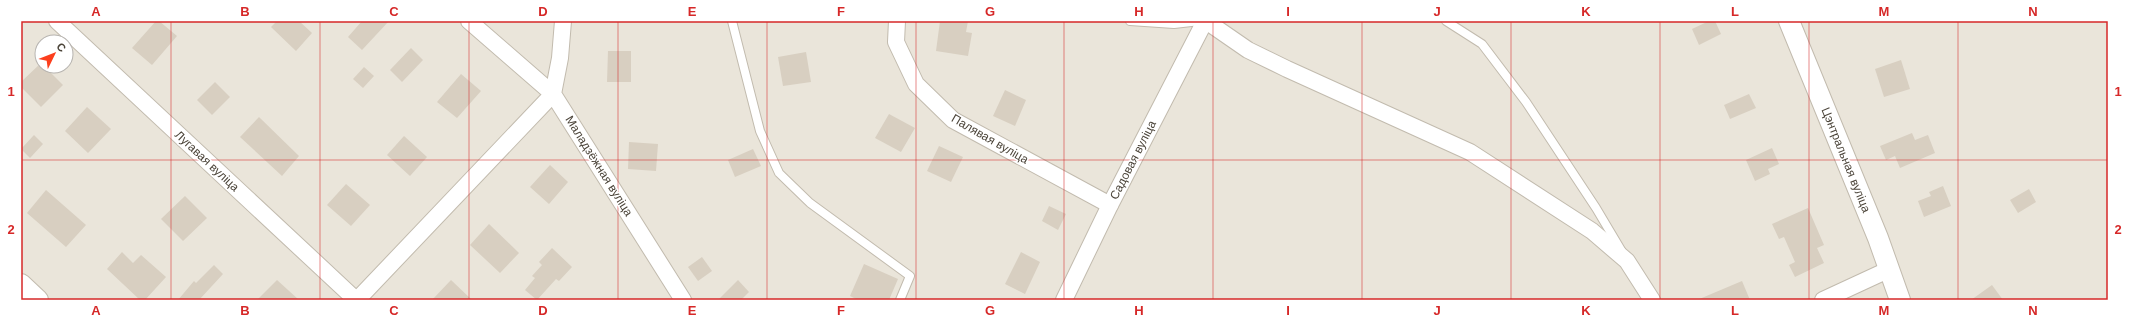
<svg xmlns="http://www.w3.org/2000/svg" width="2129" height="321" font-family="Helvetica,sans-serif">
<rect width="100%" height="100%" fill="#f6f3ec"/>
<path fill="#eae5da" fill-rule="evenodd" d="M21,21H2108V300H21ZM42,42H66V66H42Z"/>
<g fill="#d8cfc1">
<path d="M156,21H159L177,36L152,65L132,48Z"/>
<path d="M277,21H299L312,33L296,51L271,27Z"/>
<path d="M362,21H389L362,50L348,37Z"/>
<path d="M940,21H968L966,32L972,33L968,56L936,51Z"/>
<path d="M1709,21H1715L1721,34L1699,45L1692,29Z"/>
<path d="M411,48L423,60L402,82L390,70Z"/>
<path d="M608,51H631V82H607Z"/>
<path d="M806,52L811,82L783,86L778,57Z"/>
<path d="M1901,60L1910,89L1884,97L1875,69Z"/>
<path d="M41,63L63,85L41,107L21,87V82Z"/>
<path d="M364,67L374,76L363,88L353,79Z"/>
<path d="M461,74L481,91L457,118L437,102Z"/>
<path d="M215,82L230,97L212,115L197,100Z"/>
<path d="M1005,90L1026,100L1015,126L993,116Z"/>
<path d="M1749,94L1756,108L1730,119L1724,105Z"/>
<path d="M87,107L111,129L88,153L65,131Z"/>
<path d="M889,114L915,128L901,152L875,138Z"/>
<path d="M259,117L299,156L282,176L240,137Z"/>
<path d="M1912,133L1915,140L1928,135L1935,153L1900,168L1895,156L1886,160L1880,146Z"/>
<path d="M34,135L43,144L30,158L21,149Z"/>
<path d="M404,136L427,157L410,176L387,155Z"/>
<path d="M629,142L658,144L656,171L628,169Z"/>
<path d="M939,146L963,157L951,182L927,171Z"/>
<path d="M1772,148L1779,164L1768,169L1770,174L1755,181L1746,160Z"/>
<path d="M753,149L761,166L735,177L728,160Z"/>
<path d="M550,165L568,182L549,204L530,187Z"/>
<path d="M346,184L370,205L351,226L327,205Z"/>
<path d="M1943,186L1951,206L1924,217L1918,201L1931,196L1929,192Z"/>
<path d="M2029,189L2036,202L2018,213L2010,200Z"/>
<path d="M46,190L86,225L66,247L27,213Z"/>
<path d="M185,196L207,218L183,241L161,219Z"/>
<path d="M1049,206L1066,214L1058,230L1042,221Z"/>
<path d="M1808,208L1824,245L1817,248L1824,263L1795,277L1789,265L1795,262L1784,237L1779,239L1772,224Z"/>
<path d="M489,224L519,253L500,273L470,245Z"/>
<path d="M552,248L572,267L559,281L556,279L537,300L525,290L535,278L532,276L542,265L539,262Z"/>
<path d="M122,252L133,263L141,255L166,277L145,300H140L107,269Z"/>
<path d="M1021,252L1040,262L1025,294L1005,284Z"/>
<path d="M702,257L712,271L698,281L688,267Z"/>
<path d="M864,264L898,279L889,300H858L850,296Z"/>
<path d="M214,265L223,274L199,300H178L194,281L196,283Z"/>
<path d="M277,280L299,300H257Z"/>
<path d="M451,280L472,300H432Z"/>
<path d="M738,280L749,292L741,300H718Z"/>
<path d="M1742,281L1750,300H1697Z"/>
<path d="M1992,285L2003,300H1971Z"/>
</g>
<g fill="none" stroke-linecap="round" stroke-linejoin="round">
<defs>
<g id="service">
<path d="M732,21L760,131L779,173L810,203L910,276L900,300"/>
<path d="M1130,21L1174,24L1200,21"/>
<path d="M1446,21L1482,44L1526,102L1596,208L1621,250"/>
</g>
<g id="minor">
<path d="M57,21L356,300"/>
<path d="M563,21L560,58L553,94L683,300"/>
<path d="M897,21L896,42L916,84L953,120L1110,205"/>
<path d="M1206,21L1248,50L1287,69L1470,152L1592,231L1627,261L1652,300"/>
<path d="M357,300L553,94L469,21"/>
<path d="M1064,300L1110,205L1205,21"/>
<path d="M1823,300L1890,269"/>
</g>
<g id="tertiary">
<path d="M1789,21L1878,238L1900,300"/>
<path d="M21,284L38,300"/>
</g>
</defs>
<use href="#service" stroke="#c2bbae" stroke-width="10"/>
<use href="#minor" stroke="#c2bbae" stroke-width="18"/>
<use href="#tertiary" stroke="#c2bbae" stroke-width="22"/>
<use href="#service" stroke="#fff" stroke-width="8"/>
<use href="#minor" stroke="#fff" stroke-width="16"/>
<use href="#tertiary" stroke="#fff" stroke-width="20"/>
</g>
<path fill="none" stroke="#d62828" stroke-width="1" stroke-opacity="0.55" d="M171,21V300M320,21V300M469,21V300M618,21V300M767,21V300M916,21V300M1064,21V300M1213,21V300M1362,21V300M1511,21V300M1660,21V300M1809,21V300M1958,21V300M21,160H2108"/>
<g text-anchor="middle" stroke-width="3" stroke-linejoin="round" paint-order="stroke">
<g font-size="12" fill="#4b4439" stroke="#fff">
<text transform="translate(990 139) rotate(30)" y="4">Палявая вуліца</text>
<text transform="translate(1133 160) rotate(-63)" y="4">Садовая вуліца</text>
<text transform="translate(1846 160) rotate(68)" y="4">Цэнтральная вуліца</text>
<text transform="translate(207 161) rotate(43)" y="4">Лугавая вуліца</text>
<text transform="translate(599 166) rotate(58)" y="4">Маладзёжная вуліца</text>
</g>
</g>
<rect width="2129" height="321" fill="none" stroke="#ffffff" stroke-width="44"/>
<g transform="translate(54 54) rotate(47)"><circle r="19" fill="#ffffff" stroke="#b7b4b0"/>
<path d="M0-3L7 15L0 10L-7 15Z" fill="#fc3f1d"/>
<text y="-6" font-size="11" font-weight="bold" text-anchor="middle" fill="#4b4439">С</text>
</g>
<rect x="22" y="22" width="2085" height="277" fill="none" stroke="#d62828" stroke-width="1.5"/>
<g font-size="13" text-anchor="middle" font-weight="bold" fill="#d62828">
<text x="96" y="16">A</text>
<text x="245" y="16">B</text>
<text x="394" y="16">C</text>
<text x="543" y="16">D</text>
<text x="692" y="16">E</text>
<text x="841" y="16">F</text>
<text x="990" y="16">G</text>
<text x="1139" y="16">H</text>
<text x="1288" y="16">I</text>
<text x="1437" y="16">J</text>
<text x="1586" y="16">K</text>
<text x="1735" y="16">L</text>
<text x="1884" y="16">M</text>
<text x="2033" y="16">N</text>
<text x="11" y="96">1</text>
<text x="2118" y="96">1</text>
<text x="11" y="234">2</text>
<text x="2118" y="234">2</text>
<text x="96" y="315">A</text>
<text x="245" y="315">B</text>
<text x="394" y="315">C</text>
<text x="543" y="315">D</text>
<text x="692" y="315">E</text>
<text x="841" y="315">F</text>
<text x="990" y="315">G</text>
<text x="1139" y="315">H</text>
<text x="1288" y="315">I</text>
<text x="1437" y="315">J</text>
<text x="1586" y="315">K</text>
<text x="1735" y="315">L</text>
<text x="1884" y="315">M</text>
<text x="2033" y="315">N</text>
</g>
</svg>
